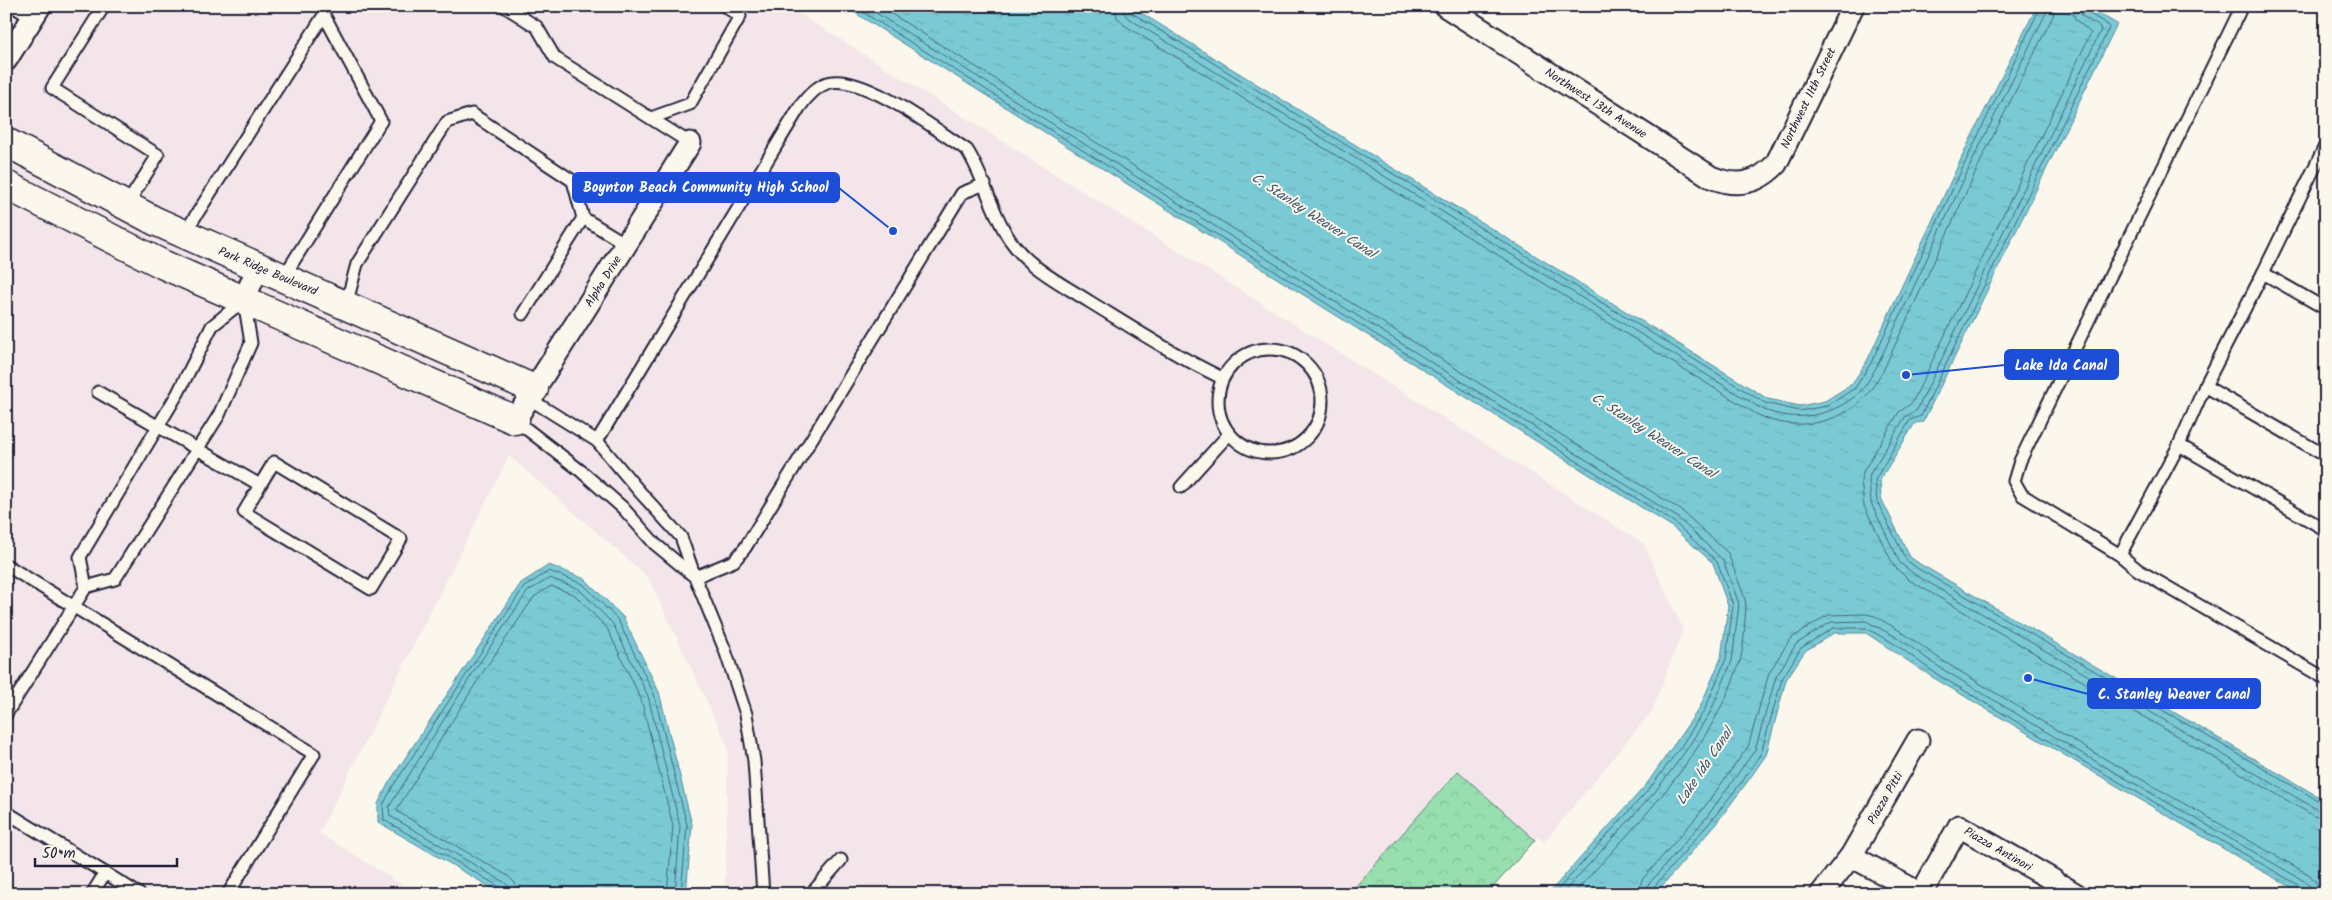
<svg xmlns="http://www.w3.org/2000/svg" width="2332" height="900" font-family="Kalam,sans-serif">
<defs>
<pattern id="park-crowns" width="20" height="18" patternUnits="userSpaceOnUse" patternTransform="scale(1.25)"><rect width="20" height="18" fill="#97dfae"/><path d="M2 6a3 3 0 1 1 6 0M12 15a3 3 0 1 1 6 0" fill="none" stroke="#82bf97"/></pattern>
<pattern id="water-ripples" width="26" height="14" patternUnits="userSpaceOnUse" patternTransform="scale(1.25)"><rect width="26" height="14" fill="#7acad6"/><path d="M2 4q2-2 4 0t4 0M15 11q2-2 4 0t4 0" fill="none" stroke="#69adb9"/></pattern>
</defs>
<rect width="100%" height="100%" fill="#fbf7ec"/>
<filter id="ink" filterUnits="userSpaceOnUse"><feTurbulence type="fractalNoise" baseFrequency=".02" numOctaves="2"/><feDisplacementMap in="SourceGraphic" scale="10" xChannelSelector="R" yChannelSelector="G"/><feConvolveMatrix kernelMatrix="1 2 1 2 8 2 1 2 1" color-interpolation-filters="sRGB"/></filter>
<g filter="url(#ink)">
<path fill="#f3e5ea" d="M6,6H787L1643,543L1683,629L1652,711L1544,842L1538,837L1487,894H725L728,746L648,577L509,456L319,833L417,894H6Z"/>
<path fill="url(#park-crowns)" stroke="#5c8074" d="M1458,771L1535,840L1487,894H1349Z"/>
<g fill="url(#water-ripples)" stroke="#578798">
<path d="M844,6H1130L1768,399L1800,406L1825,401L1852,384L1867,361L1968,144L2037,6H2086L2117,24L1923,422L1915,423L1880,480L1881,498L1910,557L1920,564L2326,801V894H2304L2258,869L1932,677L1866,633H1834L1805,651L1786,680L1766,755L1748,781L1715,825L1655,894H1548L1646,785L1700,707L1721,658L1728,606L1713,563L1671,526Z"/>
<path d="M549,565L585,579L623,617L659,692L692,825L686,894H502L378,822V804L388,784L521,583Z"/>
</g>
<g fill="none" stroke-linecap="round" stroke-linejoin="round">
<g stroke="#456579" stroke-width="1">
<path d="M853,6L1674,522L1717,562L1733,605L1726,659L1705,709L1680,748L1650,788L1554,894"/>
<path d="M865,6L1677,517L1723,560L1739,604L1732,661L1711,711L1685,752L1655,792L1562,894"/>
<path d="M879,6L1681,510L1728,553L1745,599L1746,607C1744,625 1745,647 1739,664C1709,755 1636,825 1573,894"/>
<path d="M1115,6L1117,17L1124,25L1758,415C1792,432 1839,425 1865,397C1872,390 1877,379 1883,371L1985,152L2053,16L2055,6"/>
<path d="M1122,6L1124,13L1128,18L1762,409C1795,423 1833,417 1860,392C1867,385 1872,374 1877,366L1978,149L2046,13L2048,6"/>
<path d="M1129,6L1132,13L1765,403L1799,411L1827,406L1855,388L1871,363L1973,146L2041,6"/>
<path d="M2071,6L2075,19L2091,33L1912,403L1899,412L1864,470L1861,480L1864,506L1894,566L1909,580L2314,816L2326,819"/>
<path d="M2079,6L2082,16L2100,27L2101,30L1917,410L1905,417L1870,474L1869,480L1871,503L1900,563L1914,574L2318,810L2326,811"/>
<path d="M2085,6L2087,12L2108,25L2109,28L1921,416L1910,420L1875,480L1877,501L1906,560L1917,568L2326,805"/>
<path d="M503,894L500,887L384,820L383,805L393,786L524,587L549,571L583,584L618,620L654,694L687,825L681,894"/>
<path d="M510,894L509,887L504,882L390,816L389,807L476,668L528,591L550,578L579,589L613,624L648,696L680,826L675,894"/>
<path d="M517,894L515,883L508,876L398,812L397,809L483,672L534,597L551,586L575,595L607,628L641,699L673,826L667,894"/>
<path d="M1637,894L1642,880L1700,813L1748,747L1769,673L1790,639L1828,615L1866,614L1875,616L1902,632L1943,661L2086,748L2310,875L2317,884L2319,894"/>
<path d="M1645,894L1648,885L1706,818L1755,750L1776,677L1796,644L1831,622L1866,621L1898,638L1939,667L2083,754L2306,882L2310,887L2312,894"/>
<path d="M1651,894L1652,889L1711,821L1744,779L1761,753L1782,679L1801,648L1833,628H1866L1895,644L1935,673L2079,759L2302,887L2305,894"/>
</g>
<defs>
<g id="service">
<path d="M13,6L33,19"/>
<path d="M104,6L52,88L158,155L126,206"/>
<path d="M504,6L537,27L555,58L690,143"/>
<path d="M2242,6L2020,461L2014,481L2022,495L2120,555L2138,570L2326,679"/>
<path d="M651,118L690,104L740,16L724,6"/>
<path d="M2326,144L2263,273L2326,309"/>
<path d="M985,184L962,193L745,548L734,561L695,577L681,537L639,491L597,441L799,108C806,98 815,87 827,83C861,72 938,131 967,150C985,178 991,212 1010,240C1029,268 1062,284 1090,302C1134,329 1176,356 1222,378"/>
<path d="M184,234L324,15L381,121L283,278"/>
<path d="M2263,273L2205,386L2179,445L2326,530"/>
<path d="M244,300L251,343L219,415L115,579L86,587L80,557L178,393L212,326Z"/>
<path d="M346,305L357,264L447,122L472,114L573,181L583,218"/>
<path d="M523,314L583,218L626,244"/>
<circle cx="1270" cy="401" r="52"/>
<path d="M2205,386L2326,456"/>
<path d="M98,392L260,485L244,512L371,589L401,539L274,462L260,485"/>
<path d="M528,398L597,441"/>
<path d="M515,420L581,471L623,508L655,544L695,577L725,650L746,714L754,761L763,894"/>
<path d="M1181,487L1229,434"/>
<path d="M2120,555L2179,445"/>
<path d="M6,565L314,754L228,894"/>
<path d="M6,714L86,587"/>
<path d="M6,812L139,894"/>
<path d="M92,894L105,873"/>
<path d="M811,894L841,860"/>
</g>
<g id="minor">
<path d="M1445,6L1711,177C1737,188 1757,184 1776,164L1853,6"/>
<path d="M6,60L40,6"/>
<path d="M244,300L258,267"/>
<path d="M515,420L690,143"/>
<path d="M1851,856L1921,894"/>
<path d="M2062,886L2075,894"/>
<path d="M1821,894L1851,856L1918,740"/>
<path d="M1921,894L1959,826L2053,880"/>
</g>
<g id="tertiary">
<path d="M6,142L155,221L534,389"/>
<path d="M6,185L164,265L515,420"/>
</g>
</defs>
<use href="#service" stroke="#22223b" stroke-width="15"/>
<use href="#minor" stroke="#22223b" stroke-width="25"/>
<use href="#tertiary" stroke="#22223b" stroke-width="31"/>
<use href="#service" stroke="#fbf7ec" stroke-width="11"/>
<use href="#minor" stroke="#fbf7ec" stroke-width="21"/>
<use href="#tertiary" stroke="#fbf7ec" stroke-width="28"/>
</g>
</g>
<g text-anchor="middle" stroke-width="4" stroke-linejoin="round" paint-order="stroke">
<g font-size="12" fill="#22223b" stroke="#fbf7ec">
<text transform="translate(1808 98) rotate(-64)" y="4">Northwest 11th Street</text>
<text transform="translate(1596 103) rotate(33)" y="4">Northwest 13th Avenue</text>
<text transform="translate(268 271) rotate(23)" y="4">Park Ridge Boulevard</text>
<text transform="translate(603 281) rotate(-58)" y="4">Alpha Drive</text>
<text transform="translate(1885 798) rotate(-60)" y="4">Piazza Pitti</text>
<text transform="translate(1998 849) rotate(30)" y="4">Piazza Antinori</text>
</g>
<g font-size="14" font-style="italic" fill="#3c546a" stroke="#fbf7ec">
<text transform="translate(1314 215) rotate(33)" y="5">C. Stanley Weaver Canal</text>
<text transform="translate(1654 435) rotate(33)" y="5">C. Stanley Weaver Canal</text>
<text transform="translate(1704 766) rotate(-56)" y="5">Lake Ida Canal</text>
</g>
</g>
<path fill="none" stroke="#1d4ed8" stroke-width="2" d="M893 231L839 188M1906 375L2005 365M2028 678L2088 694"/>
<g fill="#1d4ed8" stroke="#fbf7ec" stroke-width="2">
<circle cx="893" cy="231" r="5"/>
<circle cx="1906" cy="375" r="5"/>
<circle cx="2028" cy="678" r="5"/>
</g>
<g fill="#1d4ed8" stroke="#1d4ed8" stroke-width="2">
<rect x="573" y="173" width="266" height="29" rx="5"/>
<rect x="2005" y="350" width="113" height="29" rx="5"/>
<rect x="2088" y="679" width="172" height="29" rx="5"/>
</g>
<g font-size="14" text-anchor="middle" font-weight="bold" fill="#fff">
<text x="706" y="192">Boynton Beach Community High School</text>
<text x="2061" y="370">Lake Ida Canal</text>
<text x="2174" y="699">C. Stanley Weaver Canal</text>
</g>
<rect width="2332" height="900" fill="none" stroke="#fbf7ec" stroke-width="25"/>
<rect x="12" y="12" width="2307" height="875" fill="none" stroke="#22223b" stroke-width="2" filter="url(#ink)"/>
<path d="M35 858v8h142v-8" fill="none" stroke="#22223b" stroke-width="2.5"/>
<text x="42" y="858" font-size="15" fill="#22223b" stroke="#fbf7ec" stroke-width="4" paint-order="stroke">50 m</text>
</svg>
